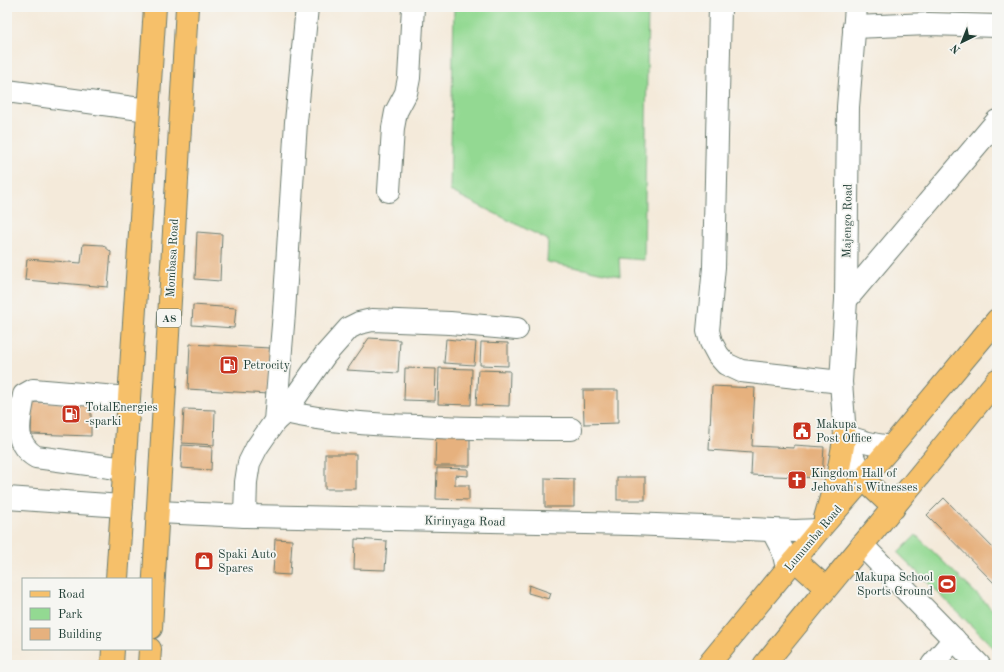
<svg xmlns="http://www.w3.org/2000/svg" width="1004" height="672" viewBox="0 0 1004 672" font-family="'Old Standard TT',serif">
<style>
.green{fill:#93d992;stroke:#598b63}
.building{fill:#e6b17e}
.lines{fill:none;stroke-linecap:round;stroke-linejoin:round}
.minor-casing{stroke:#6a7a6e;stroke-width:24}
.major-casing{stroke:#6a7a6e;stroke-width:24}
.highway-casing{stroke:#6a7a6e;stroke-width:24}
.minor{stroke:#fff;stroke-width:22}
.major{stroke:#f6c06b;stroke-width:22}
.highway{stroke:#f6c06b;stroke-width:22}
.labels{text-anchor:middle;stroke-width:3.5;stroke-linejoin:round;paint-order:stroke}
.shield{fill:#f6f6f2;stroke:#60746d;stroke-width:1}
.shield-label{font-size:11px;font-weight:bold;fill:#1f3d34}
.street-label{font-size:12px;fill:#1f3d34;stroke:#f6f6f2}
.poi-label{font-size:12px;fill:#1f3d34;stroke:#f6f6f2;text-anchor:start}
</style>
<rect width="100%" height="100%" fill="#f6f6f2"/>
<filter id="ink" filterUnits="userSpaceOnUse"><feTurbulence type="fractalNoise" baseFrequency=".025" numOctaves="2"/><feDisplacementMap in="SourceGraphic" scale="8" xChannelSelector="R" yChannelSelector="G"/><feConvolveMatrix kernelMatrix="1 2 1 2 8 2 1 2 1" color-interpolation-filters="sRGB"/></filter>
<filter id="wash" filterUnits="userSpaceOnUse"><feTurbulence type="fractalNoise" baseFrequency=".012" numOctaves="4" result="noise"/><feDisplacementMap in="SourceGraphic" scale="16" xChannelSelector="R" yChannelSelector="G"/><feGaussianBlur stdDeviation="0.9" result="paint"/><feColorMatrix in="noise" values="0 0 0 0 0 0 0 0 0 0 0 0 0 0 0 0 0 1.4 0 .05"/><feComposite in="paint" operator="in"/></filter>
<g filter="url(#wash)">
<rect width="100%" height="100%" fill="#f4eada"/>
<g class="green">
<polygon points="454,7 648,7 644,260 619,258 620,276 547,262 548,240 450,191"/>
<polygon points="916,535 997,614 997,651 898,553"/>
</g>
<g id="blocks">
<g class="building">
<polygon points="197,232 222,234 220,281 195,279"/>
<polygon points="83,244 103,245 111,252 108,287 25,280 27,259 81,263"/>
<polygon points="193,305 236,308 234,328 192,325"/>
<polygon points="369,338 400,340 398,373 347,370"/>
<polygon points="446,339 476,342 474,365 444,363"/>
<polygon points="481,342 508,343 508,366 480,365"/>
<polygon points="190,344 270,348 268,394 188,389"/>
<polygon points="405,368 436,369 435,401 404,400"/>
<polygon points="439,368 472,369 471,405 438,404"/>
<polygon points="478,370 510,371 509,406 476,405"/>
<polygon points="712,386 755,388 752,446 794,448 794,445 824,447 822,478 751,475 752,453 709,450"/>
<polygon points="583,390 618,390 618,423 584,424"/>
<polygon points="32,402 91,403 91,436 31,434"/>
<polygon points="184,409 215,410 214,445 182,443"/>
<polygon points="436,431 470,431 470,466 435,466"/>
<polygon points="182,445 212,447 211,470 181,468"/>
<rect x="325" y="454" width="31" height="35"/>
<polygon points="437,468 468,469 468,476 455,475 455,485 469,485 469,500 436,499"/>
<rect x="617" y="477" width="28" height="23"/>
<polygon points="545,478 574,479 574,507 545,507"/>
<polygon points="944,498 997,552 997,586 927,515"/>
<polygon points="275,539 292,540 290,575 273,574"/>
<polygon points="355,539 387,541 385,570 354,569"/>
<polygon points="529,585 551,593 549,599 528,593"/>
<polygon points="17,662 46,664 46,665 17,665"/>
</g>
</g>
</g>
<g filter="url(#ink)">
<use href="#blocks" fill-opacity="0" stroke="#6a7a6e" stroke-width="1"/>
<g class="lines">
<g class="minor-casing">
<g id="minor">
<polyline points="720,7 714,267 708,331 711,342 718,355 726,364 741,371 841,382"/>
<polyline points="856,7 848,107 846,300 841,382 845,435 857,467 863,479"/>
<polyline points="854,27 929,24 997,26"/>
<polyline points="7,91 148,110"/>
<polyline points="389,191 393,128 396,112 406,93 409,78 413,7"/>
<polyline points="846,300 997,121"/>
<path d="M285,412c45,10 87,13 133,14 51,3 102,3 153,3"/>
<polyline points="275,421 285,412 325,355 349,328 359,323 372,320 450,323 517,329"/>
<path d="M845,435c15,7 30,10 46,12"/>
<path d="M125,469l-89,-12c-25,-15 -16,-37 -12,-62l9,-5 96,8"/>
<polyline points="7,498 122,506"/>
<polyline points="158,512 245,516 632,524 795,531 819,530"/>
<polyline points="245,516 246,482 249,463 257,447 275,421 284,313 296,122 307,7"/>
<polyline points="772,530 783,551 787,568"/>
<polyline points="862,545 979,665"/>
<polyline points="932,665 954,639"/>
</g>
</g>
<g class="major-casing">
<g id="major">
<polyline points="863,479 894,508"/>
<polyline points="825,518 838,473 845,435"/>
<polyline points="795,560 826,588"/>
<polyline points="708,665 819,530 891,447 997,320"/>
<path d="M764,665c77,-95 156,-189 233,-285"/>
</g>
</g>
<g class="highway-casing">
<g id="highway">
<polyline points="117,579 155,7"/>
<polyline points="151,628 187,7"/>
<polyline points="112,665 113,649"/>
<polyline points="149,665 150,649"/>
</g>
</g>
<use href="#minor" class="minor"/>
<use href="#major" class="major"/>
<use href="#highway" class="highway"/>
</g>
</g>
<defs>
<g id="fuel-square" transform="scale(1)"><rect x="-9" y="-9" width="18" height="18" rx="4" fill="#c8321e" stroke="#f6f6f2"/><path d="M-5.5-6h7V0h2V4h1.3V-2.5L3-4.5l.8-.8L6-3V5H2.5V1h-1V6h-7ZM-4.2-4.7v3.2H.2V-4.7Z" fill="#fff"/></g>
<g id="civic-square" transform="scale(1)"><rect x="-9" y="-9" width="18" height="18" rx="4" fill="#c8321e" stroke="#f6f6f2"/><path d="M-.6-6.5H3V-4.5H.6V-3L4-1V1h2V6H-6V1h2V-1L-.6-3ZM-1.2 2.5V6h2.4V2.5Z" fill="#fff"/></g>
<g id="church-square" transform="scale(1)"><rect x="-9" y="-9" width="18" height="18" rx="4" fill="#c8321e" stroke="#f6f6f2"/><path d="M-1.2-6h2.4v3.5h3.3v2.4h-3.3V6h-2.4V-.1h-3.3v-2.4h3.3Z" fill="#fff"/></g>
<g id="shop-square" transform="scale(1)"><rect x="-9" y="-9" width="18" height="18" rx="4" fill="#c8321e" stroke="#f6f6f2"/><path d="M-5-2.5h2.3a2.7 3.5 0 0 1 5.4 0H5L5.5 6h-11ZM-1.5-2.5h3a1.5 2.3 0 0 0-3 0Z" fill="#fff"/></g>
<g id="stadium-square" transform="scale(1)"><rect x="-9" y="-9" width="18" height="18" rx="4" fill="#c8321e" stroke="#f6f6f2"/><path d="M0-5a6.5 5 0 1 0 0 10a6.5 5 0 1 0 0-10ZM-3.5-1.8h7v3.6h-7Z" fill="#fff"/></g>
</defs>
<g fill-rule="evenodd">
<use href="#fuel-square" x="229" y="365"/>
<use href="#fuel-square" x="71" y="414"/>
<use href="#civic-square" x="802" y="431"/>
<use href="#church-square" x="797" y="480"/>
<use href="#shop-square" x="204" y="561"/>
<use href="#stadium-square" x="947" y="584"/>
</g>
<g class="labels">
<rect class="shield" x="157" y="309" width="24" height="18" rx="3"/>
<g class="shield-label">
<text x="169" y="322">A8</text>
</g>
<g class="street-label">
<text transform="translate(847 221) rotate(-89)" y="4">Majengo Road</text>
<text transform="translate(172 258) rotate(-87)" y="4">Mombasa Road</text>
<text transform="translate(465 521) rotate(1)" y="4">Kirinyaga Road</text>
<text transform="translate(813 538) rotate(-50)" y="4">Lumumba Road</text>
</g>
<g class="poi-label">
<text x="243" y="369">Petrocity</text>
<text x="85" y="411">TotalEnergies<tspan x="85" dy="14">-sparki</tspan></text>
<text x="816" y="428">Makupa<tspan x="816" dy="14">Post Office</tspan></text>
<text x="811" y="477">Kingdom Hall of<tspan x="811" dy="14">Jehovah's Witnesses</tspan></text>
<text x="218" y="558">Spaki Auto<tspan x="218" dy="14">Spares</tspan></text>
<text x="933" y="581" text-anchor="end">Makupa School<tspan x="933" dy="14">Sports Ground</tspan></text>
</g>
</g>
<rect width="1004" height="672" fill="none" stroke="#f6f6f2" stroke-width="24"/>
<rect x="22" y="578" width="130" height="72" fill="#f6f6f2" stroke="#a0aca6"/>
<rect x="30" y="591" width="20" height="6" fill="#f6c06b" stroke="#a0aca6"/>
<text x="58" y="598" font-size="12" fill="#1f3d34">Road</text>
<rect x="30" y="608" width="20" height="12" fill="#93d992" stroke="#a0aca6"/>
<text x="58" y="618" font-size="12" fill="#1f3d34">Park</text>
<rect x="30" y="628" width="20" height="12" fill="#e6b17e" stroke="#a0aca6"/>
<text x="58" y="638" font-size="12" fill="#1f3d34">Building</text>
<g transform="translate(962 42) rotate(223)" stroke="#f6f6f2" stroke-width="3" paint-order="stroke">
<path d="M0-3L7 15L0 10L-7 15Z" fill="#1f3d34"/>
<text y="-6" font-size="11" font-weight="bold" text-anchor="middle" fill="#1f3d34">N</text>
</g>
</svg>
